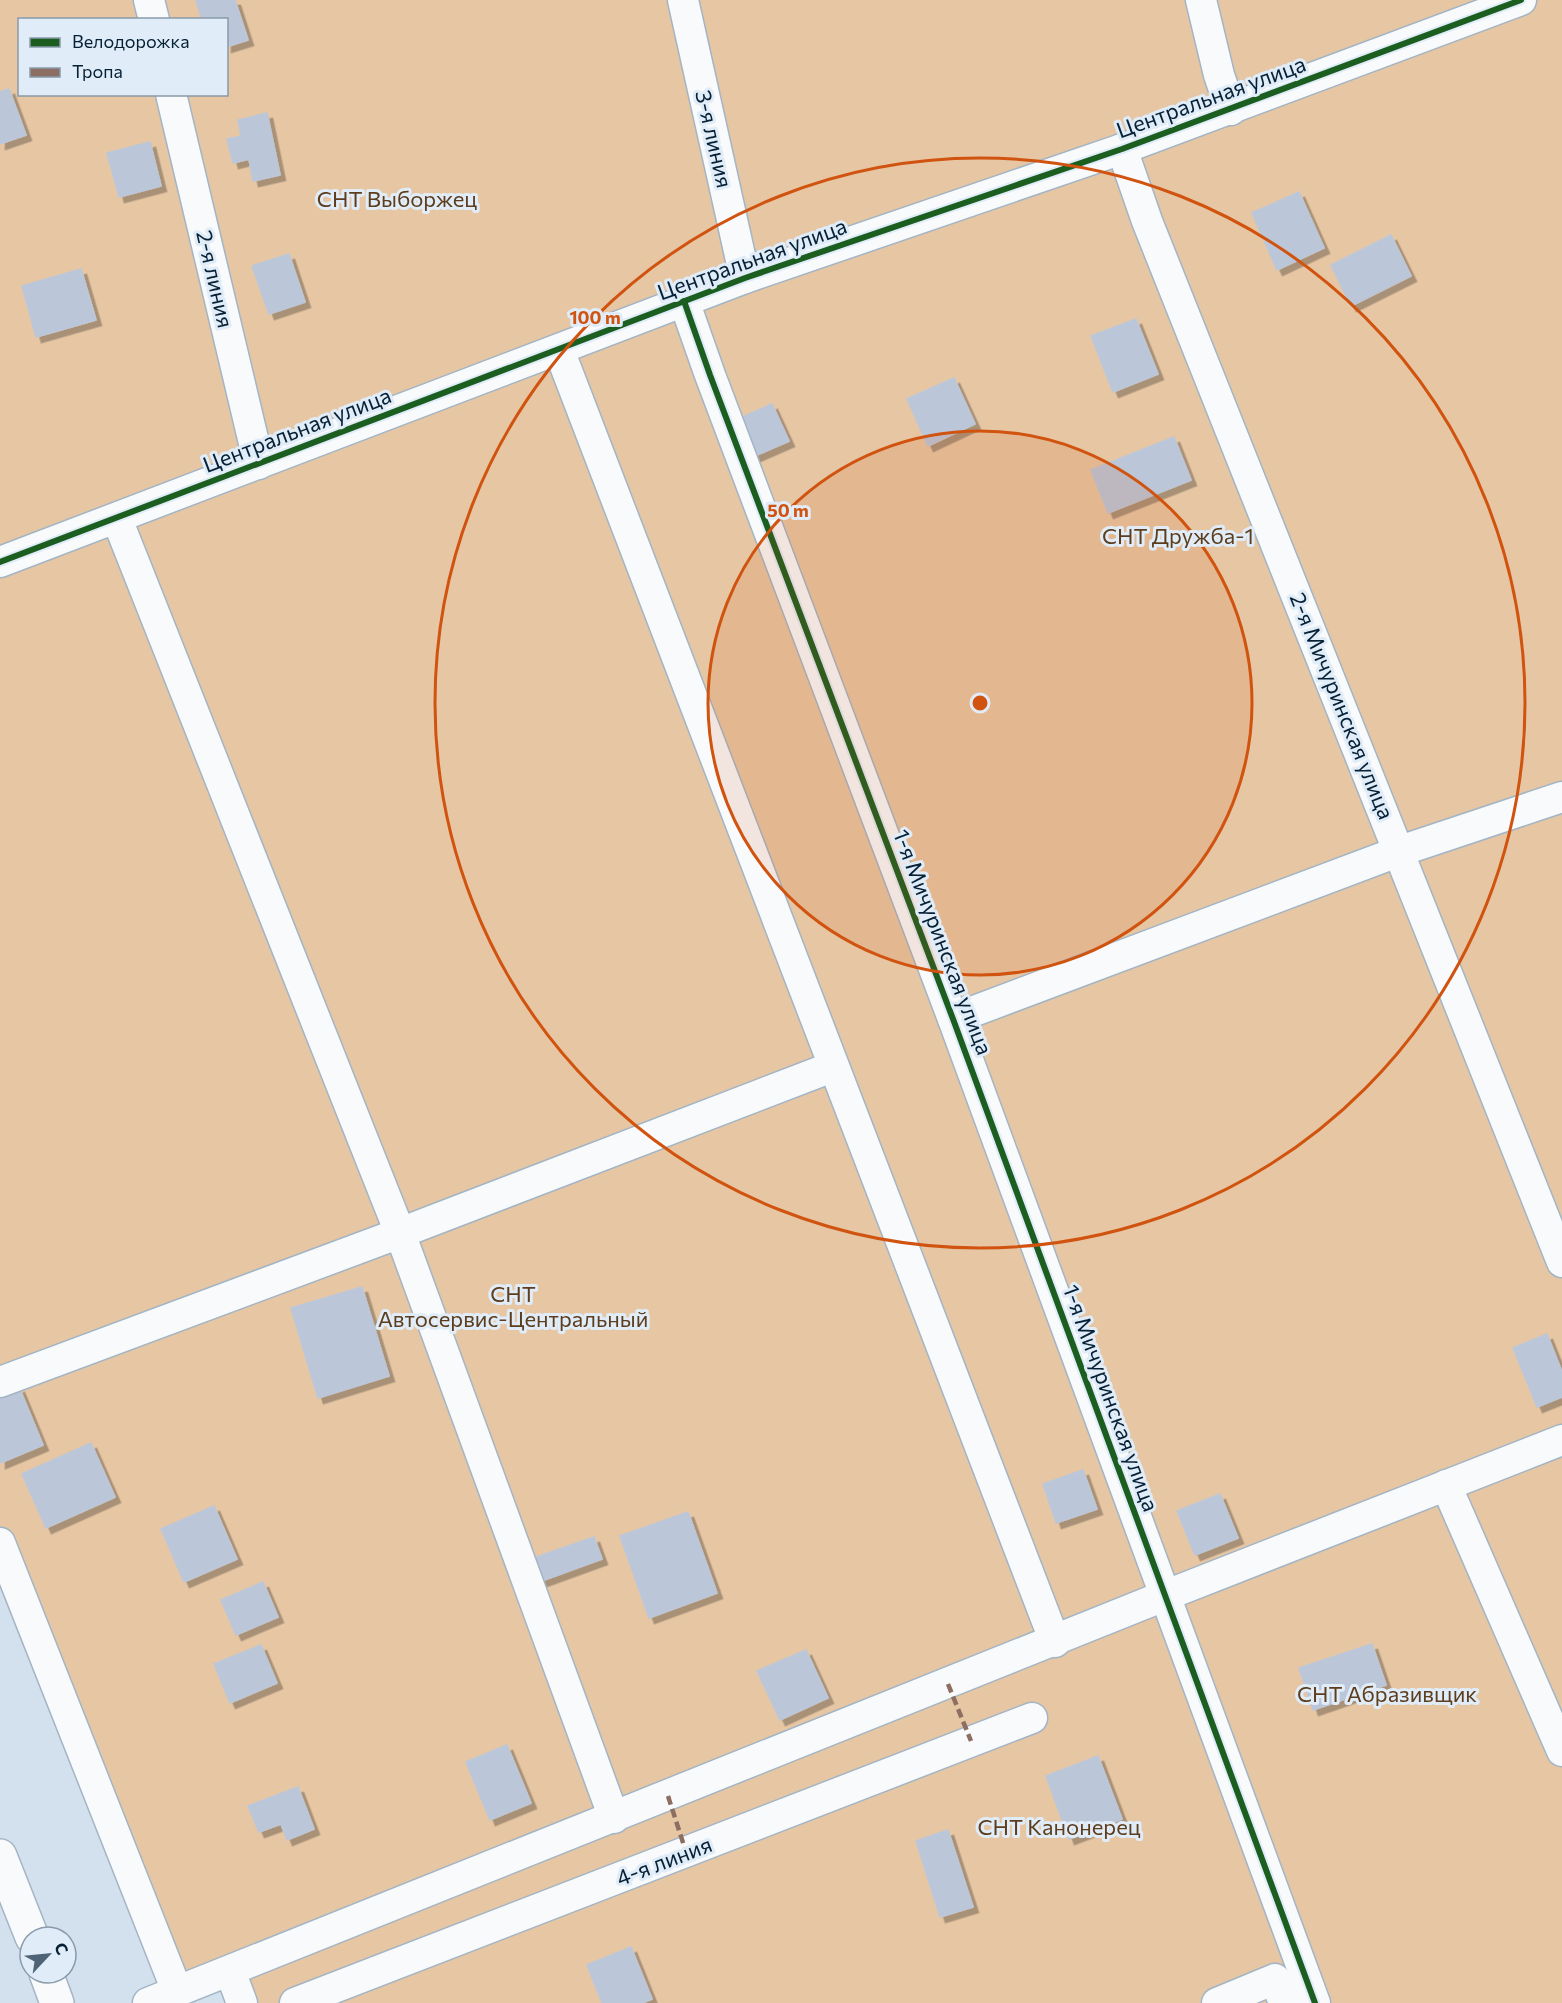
<svg xmlns="http://www.w3.org/2000/svg" width="1562" height="2003" viewBox="0 0 1562 2003" font-family="Commissioner,sans-serif">
<style>
.green{fill:#e6c6a3;fill-rule:evenodd}
.building{fill:#bbc7d8;stroke:#bbc7da;stroke-width:1.5;filter:url(#shadow)}
.lines{fill:none;stroke-linecap:round;stroke-linejoin:round}
.street-casing{stroke:#a3b5c5;stroke-width:33}
.primary-casing{stroke:#a3b5c5;stroke-width:36}
.street{stroke:#f8fafc;stroke-width:30}
.primary{stroke:#f8fafc;stroke-width:33}
.quiet{stroke:#8d6e63;stroke-width:4.5;stroke-dasharray:9 4.5;stroke-linecap:butt}
.cycleway-casing{stroke:#e0ecf8;stroke-width:10}
.cycleway{stroke:#1b5e20;stroke-width:6}
.ring{fill:none;stroke:#d15310;stroke-width:3}
.labels{text-anchor:middle;stroke-width:6;stroke-linejoin:round;paint-order:stroke}
.street-label{font-size:22px;fill:#062035;stroke:#e0ecf8}
.park-label{font-size:22px;fill:#5d3d1b;stroke:#e0ecf8}
.centre{fill:#d15310;stroke:#e0ecf8;stroke-width:3}
.ring-label{font-size:18px;text-anchor:middle;font-weight:bold;fill:#d15310;stroke:#e0ecf8;stroke-width:6;stroke-linejoin:round;paint-order:stroke}
</style>
<defs>
<filter id="shadow"><feDropShadow dx="5.5" dy="5.5" stdDeviation="0" flood-color="#0004"/></filter>
</defs>
<rect width="100%" height="100%" fill="#d3e0ed"/>
<path class="green" d="M0,0h1562v2003h-1320l-6,-33 -52,18 -184,-448zM20,20h206v74h-206z"/>
<g class="building">
<polygon points="196,0 235,0 248,40 226,47 226,20 202,20"/>
<polygon points="9,89 26,135 0,144 0,92"/>
<polygon points="267,113 280,175 253,181 249,159 233,163 227,139 241,136 238,120"/>
<polygon points="150,142 161,186 119,197 107,153"/>
<polygon points="1299,192 1324,248 1277,270 1252,213"/>
<polygon points="1391,235 1411,276 1351,306 1331,265"/>
<polygon points="289,254 305,302 269,314 252,266"/>
<polygon points="81,269 96,320 36,337 22,286"/>
<polygon points="1136,319 1158,374 1113,392 1091,336"/>
<polygon points="954,378 975,424 928,446 907,399"/>
<polygon points="772,404 789,441 755,456 738,419"/>
<polygon points="1174,437 1191,480 1108,513 1091,470"/>
<polygon points="362,1287 389,1376 318,1398 291,1308"/>
<polygon points="1547,1334 1562,1372 1562,1397 1537,1407 1513,1348"/>
<polygon points="19,1387 43,1445 0,1463 0,1396"/>
<polygon points="91,1443 115,1497 46,1528 22,1474"/>
<polygon points="1083,1470 1097,1509 1056,1523 1043,1484"/>
<polygon points="1220,1494 1238,1538 1195,1555 1177,1511"/>
<polygon points="214,1506 237,1559 184,1582 161,1529"/>
<polygon points="688,1512 717,1593 649,1618 620,1536"/>
<polygon points="594,1537 602,1559 536,1583 528,1560"/>
<polygon points="263,1582 278,1617 236,1635 221,1600"/>
<polygon points="1372,1644 1386,1685 1313,1710 1299,1668"/>
<polygon points="261,1645 277,1683 230,1703 214,1664"/>
<polygon points="806,1650 828,1698 780,1720 757,1671"/>
<polygon points="507,1745 531,1803 490,1820 466,1762"/>
<polygon points="1098,1756 1122,1819 1069,1839 1046,1776"/>
<polygon points="298,1787 314,1829 287,1840 281,1824 259,1832 248,1806"/>
<polygon points="948,1830 973,1907 940,1917 916,1841"/>
<polygon points="631,1947 652,1999 642,2003 602,2003 587,1965"/>
</g>
<g class="lines">
<g class="street-casing">
<g id="street">
<polyline points="149,0 154,20"/>
<polyline points="683,0 745,278"/>
<polyline points="1201,0 1219,75 1231,110"/>
<polyline points="171,94 259,464"/>
<polyline points="1122,149 1147,221 1562,1262"/>
<polyline points="684,301 710,375 953,1019 1315,2003"/>
<polyline points="559,350 1055,1642"/>
<polyline points="117,519 400,1233 614,1818"/>
<polyline points="0,562 745,278 1122,149 1521,0"/>
<polyline points="953,1019 1400,851 1562,797"/>
<polyline points="0,1382 400,1233 832,1067"/>
<polyline points="1446,1485 1562,1751"/>
<polyline points="0,1543 177,1991"/>
<polyline points="230,1971 242,2003"/>
<polyline points="148,2003 1164,1596 1562,1440"/>
<polyline points="295,2003 1032,1718"/>
<polyline points="1217,2003 1275,1979 1284,2003"/>
</g>
</g>
<g class="primary-casing">
<g id="primary">
<polyline points="0,1856 32,1937"/>
<polyline points="46,1973 57,2003"/>
</g>
</g>
<use href="#street" class="street"/>
<use href="#primary" class="primary"/>
<g class="quiet">
<polyline points="948,1684 971,1741"/>
<polyline points="668,1796 686,1852"/>
</g>
<g class="cycleway-casing">
<g id="cycleway">
<polyline points="684,301 710,375 953,1019 1315,2003"/>
<polyline points="0,562 745,278 1122,149 1521,0"/>
</g>
</g>
<use href="#cycleway" class="cycleway"/>
</g>
<circle cx="980" cy="703" r="272" fill="#d15310" fill-opacity=".12"/>
<g class="ring">
<circle cx="980" cy="703" r="272"/>
<circle cx="980" cy="703" r="545"/>
</g>
<g class="labels">
<g class="street-label">
<text transform="translate(1211 97) rotate(-20)" y="8">Центральная улица</text>
<text transform="translate(714 139) rotate(77)" y="8">3-я линия</text>
<text transform="translate(752 259) rotate(-20)" y="8">Центральная улица</text>
<text transform="translate(215 279) rotate(77)" y="8">2-я линия</text>
<text transform="translate(297 430) rotate(-21)" y="8">Центральная улица</text>
<text transform="translate(1342 706) rotate(68)" y="8">2-я Мичуринская улица</text>
<text transform="translate(943 942) rotate(69)" y="8">1-я Мичуринская улица</text>
<text transform="translate(1111 1398) rotate(70)" y="8">1-я Мичуринская улица</text>
<text transform="translate(664 1861) rotate(-21)" y="8">4-я линия</text>
</g>
<g class="park-label">
<text x="397" y="207">СНТ Выборжец</text>
<text x="1178" y="544">СНТ Дружба-1</text>
<text x="513" y="1302">СНТ<tspan x="513" dy="25">Автосервис-Центральный</tspan></text>
<text x="1387" y="1702">СНТ Абразивщик</text>
<text x="1059" y="1835">СНТ Канонерец</text>
</g>
</g>
<circle cx="980" cy="703" r="9" class="centre"/>
<g class="ring-label">
<text x="595" y="324">100 m</text>
<text x="788" y="517">50 m</text>
</g>
<rect x="18" y="18" width="210" height="78" fill="#e0ecf8" stroke="#899aaa" stroke-width="1.5"/>
<rect x="30" y="38" width="30" height="9" fill="#1b5e20" stroke="#899aaa" stroke-width="1.5"/>
<text x="72" y="48" font-size="18" fill="#062035">Велодорожка</text>
<rect x="30" y="68" width="30" height="9" fill="#8d6e63" stroke="#899aaa" stroke-width="1.5"/>
<text x="72" y="78" font-size="18" fill="#062035">Тропа</text>
<g transform="translate(48 1955) rotate(64)"><circle r="28" fill="#e0ecf8" stroke="#899aaa" stroke-width="1.5"/>
<path d="M0-4.5L10 22L0 15L-10 22Z" fill="#4e6375"/>
<text y="-9" font-size="16" font-weight="bold" text-anchor="middle" fill="#062035">С</text>
</g>
</svg>
